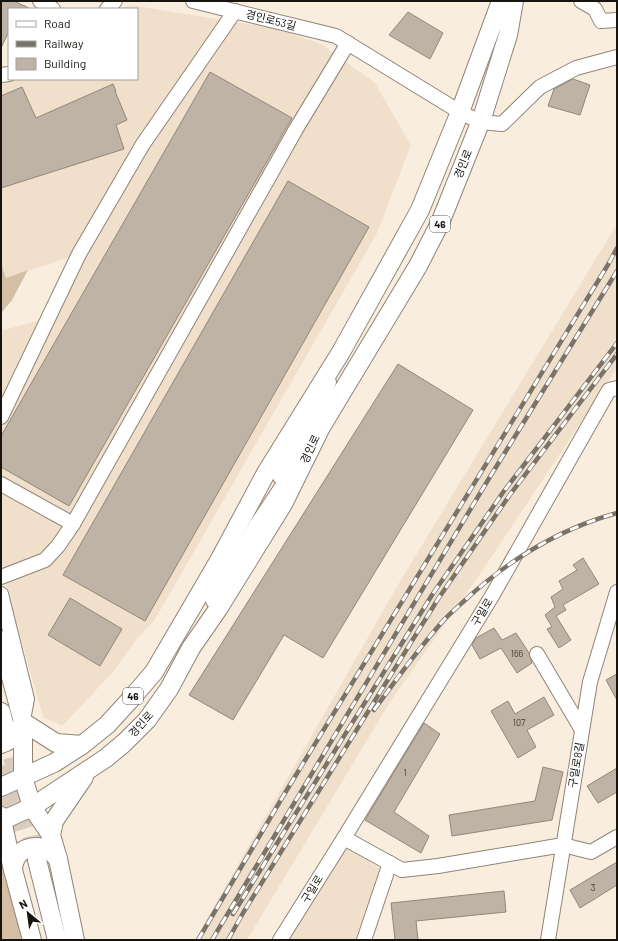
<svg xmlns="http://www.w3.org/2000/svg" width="618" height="941" viewBox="0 0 618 941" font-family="Barlow,'Noto Sans KR',sans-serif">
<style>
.built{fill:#f0dfca}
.green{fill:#d4bfa5}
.building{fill:#beb3a5;stroke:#92877a}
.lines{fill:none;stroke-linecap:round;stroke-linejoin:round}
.major-tunnel{stroke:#d7ccbf;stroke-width:18;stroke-dasharray:18 9;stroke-linecap:butt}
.minor-casing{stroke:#8f8477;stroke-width:16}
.major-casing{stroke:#8f8477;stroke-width:20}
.minor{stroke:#fff;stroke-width:14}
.major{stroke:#fff;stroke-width:18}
.rail-casing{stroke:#7a7369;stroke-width:4.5}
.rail{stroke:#fff;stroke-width:3;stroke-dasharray:9;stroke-linecap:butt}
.labels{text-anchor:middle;stroke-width:3;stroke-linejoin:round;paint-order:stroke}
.number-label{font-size:9px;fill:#413b34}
.shield{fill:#fff;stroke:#5d5a56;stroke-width:1}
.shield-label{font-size:10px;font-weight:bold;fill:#17130e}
.street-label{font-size:11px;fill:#17130e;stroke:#fff}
</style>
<rect width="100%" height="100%" fill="#f9edde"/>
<g class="built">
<polygon points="131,5 278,29 321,44 375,83 411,145 377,233 154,621 135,641 113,672 62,726 43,717 1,569 1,331 40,320 79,254 6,278 1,263 1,80 137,79 137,9 120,9"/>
<polygon points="617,224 617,368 482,571 390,702 247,940 195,940 402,578"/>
<polygon points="346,846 380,869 355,940 286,940"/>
</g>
<g class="green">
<polygon points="1,263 6,278 28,270 12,300 1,313"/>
<polygon points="1,854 25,940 1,940"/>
</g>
<g class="building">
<polygon points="1,1 14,1 31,9 9,9 9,31 1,48"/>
<polygon points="408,12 443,33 430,59 389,35"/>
<polygon points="210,72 292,118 69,506 1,467 1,436"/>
<polygon points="573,79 590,85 580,115 548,106 554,89"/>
<polygon points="113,84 116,91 115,91 127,120 116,125 124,149 1,188 1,96 22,87 36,118"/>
<polygon points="288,181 369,227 145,621 63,575"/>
<polygon points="398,364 473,410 323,658 284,635 233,720 189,695"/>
<polygon points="583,558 599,584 563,605 566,610 556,616 571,640 559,648 547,629 552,627 545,615 555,607 551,597 563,589 559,581 577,570 573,565"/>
<polygon points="70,598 122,629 100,666 48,635"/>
<polygon points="494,628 502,640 516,633 529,653 532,663 517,673 501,648 480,659 472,645 476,638"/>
<polygon points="617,674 617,700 606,680"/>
<polygon points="544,697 554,715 527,730 536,747 518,758 491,711 508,701 515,714"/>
<polygon points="424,723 440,734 394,812 429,836 421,853 365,820"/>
<polygon points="543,767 563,772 552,820 452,836 449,815 535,801"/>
<polygon points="617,768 617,792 598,803 587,786"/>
<polygon points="617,862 617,885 580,908 570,890"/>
<polygon points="504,891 506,912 416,921 418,940 395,940 391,903"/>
</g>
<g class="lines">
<g class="major-tunnel">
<polyline points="6,731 37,860"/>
<polyline points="1,766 17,831"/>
</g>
<g class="minor-casing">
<g id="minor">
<polyline points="40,1 53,9"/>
<polyline points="193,1 336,36 460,112 480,122 502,124 540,87 576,68 617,57"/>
<polyline points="581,1 595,9 601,21 617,20"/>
<polyline points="107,9 115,1"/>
<polyline points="1,75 9,74"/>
<polyline points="1,417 79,254 143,144 235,11"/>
<polyline points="280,477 316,415 329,382"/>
<polyline points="1,484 73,524"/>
<polyline points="1,577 45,560 58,546 73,524 296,129 348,43"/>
<polyline points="1,594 27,699 23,720"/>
<polyline points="213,601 257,524 293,470"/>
<polyline points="537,654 582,730"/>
<polyline points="344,838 402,870 438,866 563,845 591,852 617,837"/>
<polyline points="280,940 344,838 492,596 609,390 617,388"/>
<polyline points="364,940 390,863"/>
<polyline points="548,940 590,682 617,592"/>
</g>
</g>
<g class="major-casing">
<g id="major">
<polyline points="1,640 23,722 23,777 32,807 51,835 58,859 75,940"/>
<polyline points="1,712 6,731"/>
<polyline points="23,722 56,743 82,745"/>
<path d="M1,744c12,-4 17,-11 22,-22"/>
<polyline points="1,787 54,763 82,745 107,725 129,701 154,672 220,559 266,473 341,352 420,210 460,112 501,1"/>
<polyline points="1,816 13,870 32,940"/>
<polyline points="1,821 32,807 106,758 124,743 147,720 169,689 191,648 218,609 283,504 321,427 418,266 440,223 482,118 508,35 514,1"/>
<polyline points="51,835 54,821 84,777"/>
<polyline points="37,860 57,940"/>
<path d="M13,870c0,-3 1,-8 3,-12 6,-11 22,-14 33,-8 3,2 6,6 9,9"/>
</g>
</g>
<use href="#minor" class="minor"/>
<use href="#major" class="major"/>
<g class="rail-casing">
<g id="rail">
<path d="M374,710c22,-30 44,-61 69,-89 6,-7 14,-13 20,-19 44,-41 96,-73 154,-89"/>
<polyline points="233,914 432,595 504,491 617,343"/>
<polyline points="198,940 285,793 609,263 617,248"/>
<polyline points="212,940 488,480 617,271"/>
<polyline points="228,940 243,913 438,599 509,496 617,354"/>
</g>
</g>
<use href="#rail" class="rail"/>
</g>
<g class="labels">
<g class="number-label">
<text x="517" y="657">166</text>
<text x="519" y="726">107</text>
<text x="405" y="776">1</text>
<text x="593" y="891">3</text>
</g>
<g class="shield">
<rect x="430" y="216" width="20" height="16" rx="3"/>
<rect x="123" y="688" width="20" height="16" rx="3"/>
</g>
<g class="shield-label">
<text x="440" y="228">46</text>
<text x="133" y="700">46</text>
</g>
<g class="street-label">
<text transform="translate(271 20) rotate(14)" y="4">경인로53길</text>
<text transform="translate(463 164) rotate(-68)" y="4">경인로</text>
<text transform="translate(310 449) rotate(-64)" y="4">경인로</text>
<text transform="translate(482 612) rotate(-59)" y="4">구일로</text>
<text transform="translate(141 724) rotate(-48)" y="4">경인로</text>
<text transform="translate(576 765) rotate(-80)" y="4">구일로8길</text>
<text transform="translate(312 889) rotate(-58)" y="4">구일로</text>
</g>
</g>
<rect width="618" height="941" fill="none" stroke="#17130e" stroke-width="4"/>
<rect x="8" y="8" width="130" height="72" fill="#ffffff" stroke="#a2a19f"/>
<rect x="16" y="21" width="20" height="6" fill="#ffffff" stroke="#a2a19f"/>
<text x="44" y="28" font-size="12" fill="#17130e">Road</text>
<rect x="16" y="41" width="20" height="6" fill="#7a7369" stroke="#a2a19f"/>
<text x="44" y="48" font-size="12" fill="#17130e">Railway</text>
<rect x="16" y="58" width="20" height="12" fill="#beb3a5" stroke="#a2a19f"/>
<text x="44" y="68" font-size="12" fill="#17130e">Building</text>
<g transform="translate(28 913) rotate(331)" stroke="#ffffff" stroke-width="3" paint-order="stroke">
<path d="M0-3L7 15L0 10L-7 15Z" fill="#17130e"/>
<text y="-6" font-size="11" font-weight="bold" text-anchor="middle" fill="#17130e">N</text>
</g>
</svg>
